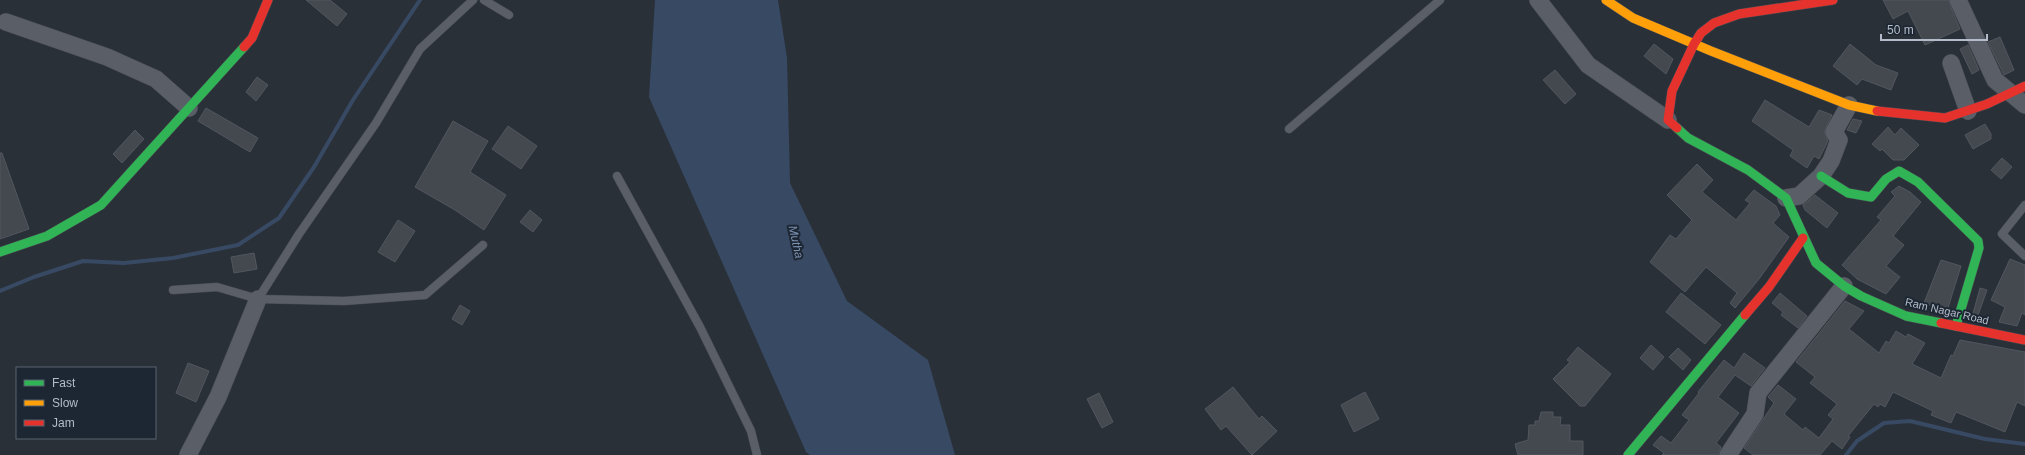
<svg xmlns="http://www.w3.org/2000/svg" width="2025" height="455" viewBox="0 0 2025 455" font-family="Helvetica,sans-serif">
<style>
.water{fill:#384963}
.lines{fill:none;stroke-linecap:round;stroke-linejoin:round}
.stream{stroke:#384963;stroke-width:4}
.building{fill:#444950;stroke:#52575f}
.lane-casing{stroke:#484c53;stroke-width:9}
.street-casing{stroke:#484c53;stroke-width:18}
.fast-casing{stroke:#484c53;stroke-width:10}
.slow-casing{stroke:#484c53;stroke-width:10}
.jam-casing{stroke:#484c53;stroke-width:10}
.lane{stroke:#5a5e66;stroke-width:8}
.street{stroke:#5a5e66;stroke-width:17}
.fast{stroke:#30b455;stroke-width:9}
.slow{stroke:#ff9f0a;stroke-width:9}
.jam{stroke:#e5322d;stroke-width:9}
.labels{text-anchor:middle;stroke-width:4;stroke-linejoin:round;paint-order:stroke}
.street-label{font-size:11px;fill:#b4bcc9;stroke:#1d2633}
.water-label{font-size:12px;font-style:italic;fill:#7c92b1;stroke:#1d2633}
</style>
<rect width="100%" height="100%" fill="#2a3038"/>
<polygon class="water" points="655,0 778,0 787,58 790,183 847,301 928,360 955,455 810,455 806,452 649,97"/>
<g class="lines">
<g class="stream">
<polyline points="0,291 34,277 83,261 124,263 173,258 238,245 279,218 314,167 353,100 420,0"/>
<polyline points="1846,455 1857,441 1884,423 1910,421 1985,439 2025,444"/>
</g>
</g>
<g class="building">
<polygon points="306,0 330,0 347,14 337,26"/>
<polygon points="1883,0 1948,0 1960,29 1925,45 1908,11 1893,19"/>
<polygon points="2000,37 2014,70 2004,75 1988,42"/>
<polygon points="1654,44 1673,59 1666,74 1644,56"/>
<polygon points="1850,44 1876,65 1898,73 1891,90 1862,79 1857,85 1833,66"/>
<polygon points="1968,45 1979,70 1972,74 1960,49"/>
<polygon points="1555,70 1576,94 1565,104 1543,80"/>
<polygon points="257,77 268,85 256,101 246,92"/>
<polygon points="1765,100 1809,127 1819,110 1832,115 1824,132 1828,141 1819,159 1814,156 1807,168 1790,156 1793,150 1752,121"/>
<polygon points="206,108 258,138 250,152 198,121"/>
<polygon points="1853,119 1862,121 1856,133 1847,130"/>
<polygon points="453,121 488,141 470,172 506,195 484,230 455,210 415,187"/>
<polygon points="1985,124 1991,134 1991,139 1973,149 1965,135"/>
<polygon points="508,126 537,146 521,169 492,149"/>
<polygon points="1888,127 1895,135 1901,128 1919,145 1904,160 1893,160 1882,149 1880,151 1872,144"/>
<polygon points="135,130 144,139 122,163 113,154"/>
<polygon points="0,153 2,153 29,229 0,239"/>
<polygon points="2002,158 2012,167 2001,179 1991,170"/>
<polygon points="1697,164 1713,180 1702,192 1736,220 1750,203 1745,200 1754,190 1776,206 1780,215 1773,223 1789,237 1759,279 1735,308 1730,303 1737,293 1706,267 1685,292 1650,262 1670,235 1676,239 1692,220 1667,195"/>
<polygon points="1899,186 1910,192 1921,202 1893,236 1904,245 1886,266 1900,277 1886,294 1857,279 1842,265 1881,220 1877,217 1895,196 1891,192"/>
<polygon points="1815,195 1838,213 1827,228 1805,210 1803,205"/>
<polygon points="530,210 542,220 533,232 520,222"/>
<polygon points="398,220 415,231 395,262 378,252"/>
<polygon points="254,253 257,269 234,273 231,257"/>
<polygon points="2010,259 2025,265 2025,315 2022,313 2017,326 1999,322 2005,307 1991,300"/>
<polygon points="1941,260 1961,266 1947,311 1924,303"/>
<polygon points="1980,288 1987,290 1977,318 1972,317"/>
<polygon points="1681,293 1721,325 1705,344 1666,312"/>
<polygon points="1780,293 1807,316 1798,328 1781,315 1783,312 1772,303"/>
<polygon points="1845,301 1864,311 1849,329 1879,353 1886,341 1889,343 1896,331 1906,337 1908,334 1925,343 1912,364 1941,378 1951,355 1953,356 1960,340 2025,352 2025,406 2017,402 2005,432 1956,412 1951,423 1931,415 1933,411 1893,392 1885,407 1880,404 1878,407 1874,404 1848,436 1850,437 1842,449 1832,441 1820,455 1753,455 1744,448 1774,403 1768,397 1778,385 1796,399 1784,414 1803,430 1805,427 1819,438 1833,419 1828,415 1837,404 1810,383 1815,377 1796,362"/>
<polygon points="460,305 470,311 462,325 452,319"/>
<polygon points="1651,345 1664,357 1653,370 1640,358"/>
<polygon points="1578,347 1611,374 1585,406 1580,406 1553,379 1570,362 1567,360"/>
<polygon points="1678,348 1691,360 1683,370 1669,357"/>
<polygon points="1744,353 1765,368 1751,386 1735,375 1718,397 1739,413 1716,443 1721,447 1718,455 1662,455 1664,453 1653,445 1661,436 1671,443 1689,420 1682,415 1699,393 1698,392 1724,360 1734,368"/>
<polygon points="188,363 209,371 196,402 176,393"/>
<polygon points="1233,387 1259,419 1262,416 1277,431 1252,455 1226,426 1221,430 1205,409"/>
<polygon points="1365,392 1379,419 1354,432 1341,405"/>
<polygon points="1099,393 1113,422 1102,428 1087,399"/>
<polygon points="1541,412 1553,412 1553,417 1561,417 1560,425 1570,425 1570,441 1583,441 1583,455 1518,455 1515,444 1528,440 1529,425 1535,425 1535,421 1539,421"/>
</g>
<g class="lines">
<g class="lane-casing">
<g id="lane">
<polyline points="484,0 509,15"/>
<polyline points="1289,129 1440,0"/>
<polyline points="617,176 700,327 751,431 757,455"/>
<polyline points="2025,205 2002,234 2025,256"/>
<polyline points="173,290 217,287 258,299 344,301 425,295 483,245"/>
<polyline points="258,299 299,234 376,123 420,49 473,0"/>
</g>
</g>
<g class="street-casing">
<g id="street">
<polyline points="1538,0 1588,65 1668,120"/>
<polyline points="1958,0 1995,80 2025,105"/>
<polyline points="6,22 107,57 156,79 189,108"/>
<polyline points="1951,63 1968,111"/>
<polyline points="1786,198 1799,196 1821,176 1831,161 1839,140 1834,132 1849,105"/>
<polyline points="188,455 218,397 258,299"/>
<polyline points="1728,455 1755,414 1758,393 1844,286"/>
</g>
</g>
<g class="fast-casing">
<g id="fast">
<polyline points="1677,128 1688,138 1748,170 1786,198 1816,263 1844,286 1861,296 1906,316 1941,323"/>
<polyline points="1821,176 1848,193 1871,197 1886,179 1899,171 1918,182 1978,241 1979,248 1956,326"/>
<polyline points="0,252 47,236 101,205 244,47"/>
<polyline points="1628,455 1745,315"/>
</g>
</g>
<g class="slow-casing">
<polyline id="slow" points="1606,0 1633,18 1711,51 1849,105 1877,111"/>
</g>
<g class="jam-casing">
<g id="jam">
<polyline points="244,47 252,38 268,0"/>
<polyline points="1877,111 1945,118 1987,104 2025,86"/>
<polyline points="1677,128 1668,120 1672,91 1694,44 1701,33 1714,23 1739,14 1833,0"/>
<polyline points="1745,315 1769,287 1803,238"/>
<polyline points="1941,323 2025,340"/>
</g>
</g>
<use href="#lane" class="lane"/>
<use href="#street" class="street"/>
<use href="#fast" class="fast"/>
<use href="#slow" class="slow"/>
<use href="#jam" class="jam"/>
</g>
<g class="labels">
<g class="street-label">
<text transform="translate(1947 311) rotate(13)" y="4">Ram Nagar Road</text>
</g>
<g class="water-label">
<text transform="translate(796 242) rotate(78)" y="4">Mutha</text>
</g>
</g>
<rect x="16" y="367" width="140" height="72" fill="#1d2633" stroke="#59626f"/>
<rect x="24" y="380" width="20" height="6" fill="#30b455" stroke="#59626f"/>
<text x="52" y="387" font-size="12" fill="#b4bcc9">Fast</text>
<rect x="24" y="400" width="20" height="6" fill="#ff9f0a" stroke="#59626f"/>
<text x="52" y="407" font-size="12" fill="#b4bcc9">Slow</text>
<rect x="24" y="420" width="20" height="6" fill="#e5322d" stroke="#59626f"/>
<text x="52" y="427" font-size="12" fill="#b4bcc9">Jam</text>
<path d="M1881 34v6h106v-6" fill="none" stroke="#b4bcc9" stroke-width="2"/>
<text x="1887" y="34" font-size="12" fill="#b4bcc9" stroke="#1d2633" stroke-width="3" paint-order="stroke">50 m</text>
</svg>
